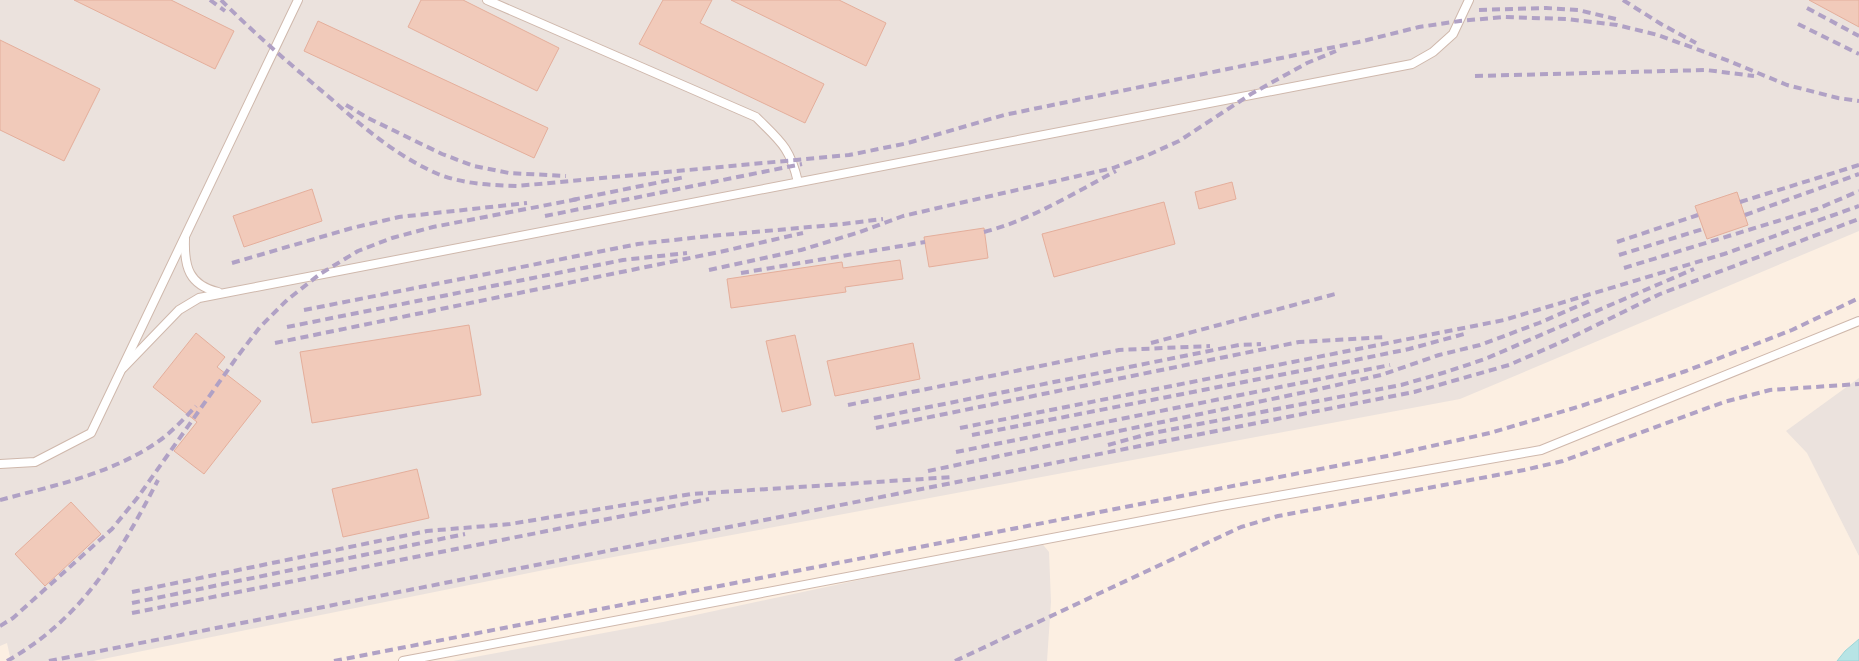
<svg xmlns="http://www.w3.org/2000/svg" width="1859" height="661" viewBox="0 0 1859 661" font-family="Karla,sans-serif">
<style>
.industrial{fill:#ebe2dd}
.water{fill:#b7e4e5;stroke:#9dd5d7}
.building{fill:#f1caba;stroke:#e4ae9b}
.lines{fill:none;stroke-linecap:round;stroke-linejoin:round}
.lane-casing{stroke:#cfb8ac;stroke-width:10}
.lane{stroke:#fff;stroke-width:8}
.rail{stroke:#b0a1c5;stroke-width:4;stroke-dasharray:8 5;stroke-linecap:butt}
</style>
<rect width="100%" height="100%" fill="#fcefe2"/>
<g class="industrial">
<polygon points="0,0 1859,0 1859,231 1460,399 549,569 93,661 11,661 7,643 0,646"/>
<polygon points="1859,378 1859,556 1807,453 1786,431"/>
<polygon points="1040,541 1049,552 1051,602 1047,661 453,661 663,622"/>
</g>
<polygon class="water" points="1859,639 1859,661 1837,661 1845,651"/>
<g class="building">
<polygon points="74,0 171,0 234,31 215,69"/>
<polygon points="421,0 463,0 559,48 537,91 408,27"/>
<polygon points="663,0 712,0 700,23 824,84 805,123 639,44"/>
<polygon points="731,0 839,0 886,23 866,66"/>
<polygon points="1809,0 1859,0 1859,27"/>
<polygon points="318,21 548,128 534,158 304,51"/>
<polygon points="0,40 100,89 64,161 0,130"/>
<polygon points="1232,182 1236,199 1199,209 1195,192"/>
<polygon points="312,189 322,221 244,247 233,216"/>
<polygon points="1737,192 1748,225 1707,239 1695,206"/>
<polygon points="1164,202 1175,244 1054,277 1042,234"/>
<polygon points="984,228 988,258 929,267 924,237"/>
<polygon points="900,260 903,279 845,287 846,292 731,308 727,279 842,262 843,268"/>
<polygon points="469,325 481,395 312,423 300,352"/>
<polygon points="196,333 225,357 217,367 261,401 204,474 174,451 197,422 153,387"/>
<polygon points="795,335 811,405 782,412 766,341"/>
<polygon points="913,343 920,379 835,396 827,361"/>
<polygon points="417,469 429,518 343,537 332,489"/>
<polygon points="71,502 101,534 45,586 15,554"/>
</g>
<g class="lines">
<g class="lane-casing">
<g id="lane">
<path d="M487,0l269,117c24,24 34,30 42,65"/>
<path d="M185,239c-1,28 4,46 33,53"/>
<polyline points="123,368 179,310 199,298 1412,64 1433,52 1453,34 1469,0"/>
<polyline points="0,464 35,462 91,433 298,0"/>
<polyline points="403,661 1221,506 1541,450 1859,321"/>
</g>
</g>
<use href="#lane" class="lane"/>
<g class="rail">
<polyline points="210,0 225,11"/>
<path d="M221,0c34,34 71,66 108,97 34,30 67,59 109,77 25,10 52,11 79,12l332,-31 59,-12 96,-28 355,-73 60,-15 41,-6 43,-4 63,2 51,6 41,10 71,26 58,24 51,13 21,3"/>
<polyline points="1623,0 1661,24 1696,43"/>
<polyline points="1807,8 1859,36"/>
<polyline points="1479,10 1546,8 1578,10 1616,19"/>
<polyline points="1798,24 1859,54"/>
<polyline points="1475,76 1706,70 1754,76"/>
<polyline points="346,105 368,118 442,154 474,166 509,173 566,176"/>
<polyline points="572,200 685,177"/>
<polyline points="1740,202 1859,165"/>
<polyline points="1745,215 1859,174"/>
<polyline points="545,216 802,164"/>
<path d="M984,232c47,-12 90,-39 132,-61"/>
<polyline points="1617,242 1698,215"/>
<polyline points="1619,255 1703,229"/>
<polyline points="232,263 352,228 399,217 527,203"/>
<polyline points="1624,268 1817,209 1859,191"/>
<polyline points="709,270 801,250 860,232 903,216 1113,168 1148,155 1179,141 1251,94 1307,63 1336,51"/>
<polyline points="741,273 925,242"/>
<polyline points="304,310 638,244 700,237 843,224 883,219"/>
<polyline points="287,327 623,260 687,253"/>
<polyline points="275,343 724,251 803,233"/>
<polyline points="1151,343 1339,293"/>
<polyline points="848,405 1119,350 1210,346"/>
<polyline points="874,418 1239,345 1261,344"/>
<polyline points="876,428 1299,342 1385,337"/>
<polyline points="960,428 1504,320 1724,254 1859,206"/>
<polyline points="972,435 1326,366 1409,349 1464,334"/>
<polyline points="1108,445 1148,434 1401,385 1446,372 1485,359 1694,269"/>
<polyline points="956,452 1390,365"/>
<polyline points="928,471 1315,390 1381,375 1439,355 1480,345 1539,323 1592,300"/>
<path d="M0,500c52,-14 107,-25 153,-55 16,-10 30,-25 43,-39"/>
<polyline points="132,592 427,531 510,524 691,494 953,477"/>
<polyline points="132,603 465,534"/>
<polyline points="132,613 709,499"/>
<polyline points="0,626 13,618 112,529 138,497 237,357 260,327 287,300 320,274 358,251 392,238 433,227 578,199"/>
<path d="M7,661c76,-43 112,-106 151,-181"/>
<polyline points="49,661 1414,392 1509,365 1566,340 1660,294 1859,219"/>
<polyline points="334,661 1387,456 1490,433 1581,406 1686,371 1792,330 1859,298"/>
<polyline points="955,661 1241,527 1278,516 1524,470 1563,461 1724,402 1770,390 1859,384"/>
</g>
</g>
</svg>
